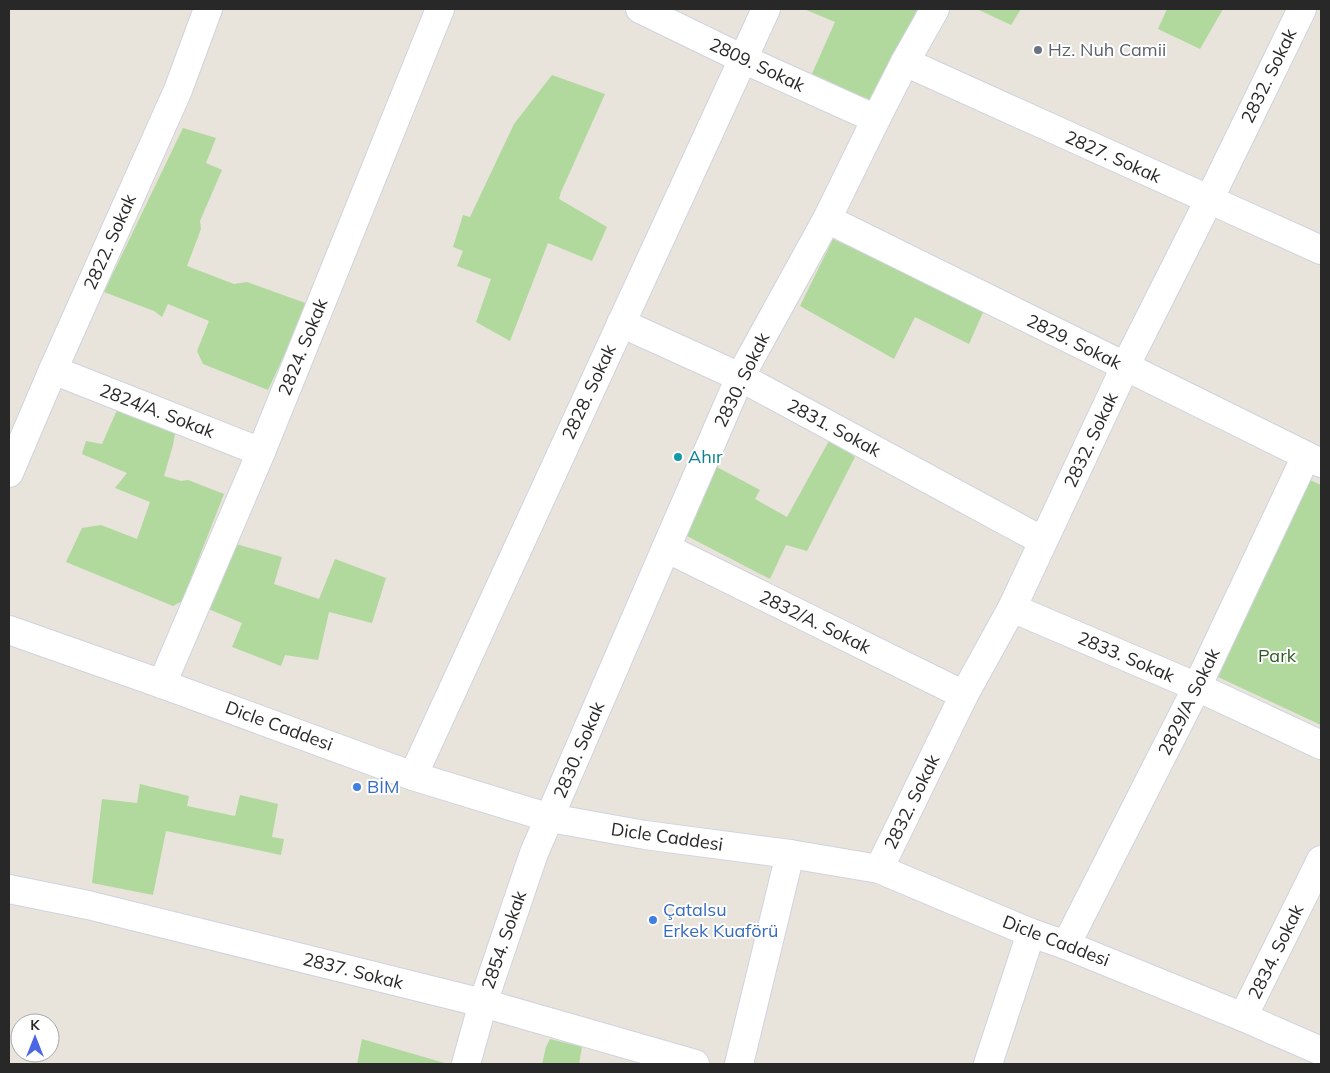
<svg xmlns="http://www.w3.org/2000/svg" width="1330" height="1073" viewBox="0 0 1330 1073" font-family="Mulish,sans-serif">
<style>
.green{fill:#b1d99d}
.lines{fill:none;stroke-linecap:round;stroke-linejoin:round}
.minor-casing{stroke:#d0d3df;stroke-width:30}
.tertiary-casing{stroke:#d0d3df;stroke-width:30}
.minor{stroke:#fff;stroke-width:28}
.tertiary{stroke:#fff;stroke-width:28}
.worship-dot{fill:#6b7280;stroke:#fff;stroke-width:2}
.culture-dot{fill:#0f9aa8;stroke:#fff;stroke-width:2}
.shop-dot{fill:#3f7fe0;stroke:#fff;stroke-width:2}
.labels{text-anchor:middle;stroke-width:4;stroke-linejoin:round;paint-order:stroke}
.worship-label{font-size:18px;fill:#5b616d;stroke:#fff;text-anchor:start}
.street-label{font-size:18px;fill:#282828;stroke:#fff}
.culture-label{font-size:18px;fill:#0d838f;stroke:#fff;text-anchor:start}
.park-label{font-size:18px;fill:#2d5b21;stroke:#fff}
.shop-label{font-size:18px;fill:#366cbe;stroke:#fff;text-anchor:start}
</style>
<rect width="100%" height="100%" fill="#e8e3db"/>
<g class="green">
<polygon points="804,9 917,9 875,102 811,76 835,22"/>
<polygon points="977,9 1021,9 1011,25"/>
<polygon points="1167,9 1223,9 1200,49 1158,29"/>
<polygon points="552,75 605,94 561,192 559,199 607,227 592,261 548,243 510,341 476,322 491,279 457,266 463,251 453,247 463,215 470,217 514,124"/>
<polygon points="183,128 216,138 206,163 222,170 200,221 201,229 187,266 234,284 247,282 308,304 268,390 203,364 197,351 209,321 168,304 162,317 154,311 104,292"/>
<polygon points="833,239 984,310 969,344 915,317 894,359 800,306"/>
<polygon points="117,410 176,428 173,445 164,476 181,481 188,480 224,494 182,601 173,606 66,562 82,528 101,525 137,539 150,502 115,488 127,473 82,454 86,441 102,444"/>
<polygon points="830,439 855,457 807,551 786,545 770,579 687,536 715,466 760,490 755,499 787,517"/>
<polygon points="1310,480 1321,485 1321,725 1218,677"/>
<polygon points="236,544 282,557 274,584 319,599 335,559 386,578 372,623 329,612 318,660 285,655 281,666 232,647 242,623 206,608"/>
<polygon points="140,784 189,796 187,806 235,816 240,795 278,804 272,837 284,839 281,855 166,831 153,895 92,883 102,799 137,803"/>
<polygon points="362,1039 448,1064 357,1064"/>
<polygon points="550,1039 582,1047 579,1064 542,1064 546,1047"/>
</g>
<g class="lines">
<g class="minor-casing">
<g id="minor">
<polyline points="640,9 743,59 876,119"/>
<polyline points="905,62 1321,250"/>
<polyline points="827,219 1321,463"/>
<polyline points="621,323 740,377 1043,541"/>
<polyline points="53,370 261,452"/>
<polyline points="9,473 53,370 178,90 208,9"/>
<polyline points="666,548 964,695"/>
<polyline points="1012,608 1197,687 1321,745"/>
<polyline points="162,684 261,452 440,9"/>
<polyline points="413,776 766,9"/>
<polyline points="879,869 964,695 1012,608 1125,367 1209,200 1302,9"/>
<polyline points="9,889 88,905 483,1003 695,1064"/>
<polyline points="1066,945 1197,687 1306,456"/>
<polyline points="1243,1017 1321,860"/>
<polyline points="466,1064 483,1003 534,853 740,377 827,219 876,119 905,62 935,9"/>
<polyline points="739,1064 790,854"/>
<polyline points="988,1064 1031,933"/>
</g>
</g>
<g class="tertiary-casing">
<polyline id="tertiary" points="9,630 162,684 413,776 550,818 645,835 790,854 879,869 1031,933 1066,945 1243,1017 1321,1051"/>
</g>
<use href="#minor" class="minor"/>
<use href="#tertiary" class="tertiary"/>
</g>
<circle class="worship-dot" cx="1038" cy="50" r="5"/>
<circle class="culture-dot" cx="678" cy="457" r="5"/>
<g class="shop-dot">
<circle cx="357" cy="787" r="5"/>
<circle cx="653" cy="920" r="5"/>
</g>
<g class="labels">
<g class="worship-label">
<text x="1048" y="56">Hz. Nuh Camii</text>
</g>
<g class="street-label">
<text transform="translate(757 65) rotate(25)" y="6">2809. Sokak</text>
<text transform="translate(1269 76) rotate(-64)" y="6">2832. Sokak</text>
<text transform="translate(1113 157) rotate(24)" y="6">2827. Sokak</text>
<text transform="translate(110 242) rotate(-66)" y="6">2822. Sokak</text>
<text transform="translate(1074 342) rotate(26)" y="6">2829. Sokak</text>
<text transform="translate(303 347) rotate(-68)" y="6">2824. Sokak</text>
<text transform="translate(742 380) rotate(-64)" y="6">2830. Sokak</text>
<text transform="translate(589 392) rotate(-65)" y="6">2828. Sokak</text>
<text transform="translate(157 411) rotate(21)" y="6">2824/A. Sokak</text>
<text transform="translate(834 428) rotate(28)" y="6">2831. Sokak</text>
<text transform="translate(1091 440) rotate(-65)" y="6">2832. Sokak</text>
<text transform="translate(815 622) rotate(26)" y="6">2832/A. Sokak</text>
<text transform="translate(1126 657) rotate(23)" y="6">2833. Sokak</text>
<text transform="translate(1189 702) rotate(-64)" y="6">2829/A Sokak</text>
<text transform="translate(279 726) rotate(20)" y="6">Dicle Caddesi</text>
<text transform="translate(579 750) rotate(-67)" y="6">2830. Sokak</text>
<text transform="translate(912 802) rotate(-64)" y="6">2832. Sokak</text>
<text transform="translate(667 837) rotate(8)" y="6">Dicle Caddesi</text>
<text transform="translate(504 940) rotate(-71)" y="6">2854. Sokak</text>
<text transform="translate(1056 941) rotate(21)" y="6">Dicle Caddesi</text>
<text transform="translate(1276 952) rotate(-64)" y="6">2834. Sokak</text>
<text transform="translate(353 971) rotate(14)" y="6">2837. Sokak</text>
</g>
<g class="culture-label">
<text x="688" y="463">Ahır</text>
</g>
<g class="park-label">
<text x="1277" y="662">Park</text>
</g>
<g class="shop-label">
<text x="367" y="793">BİM</text>
<text x="663" y="916">Çatalsu<tspan x="663" dy="21">Erkek Kuaförü</tspan></text>
</g>
</g>
<rect width="1330" height="1073" fill="none" stroke="#282828" stroke-width="20"/>
<g transform="translate(35 1038)"><circle r="24" fill="#ffffff" stroke="#a9a9a9"/>
<path d="M0-4L9 19L0 12L-9 19Z" fill="#4d67e4"/>
<text y="-8" font-size="14" font-weight="bold" text-anchor="middle" fill="#282828">K</text>
</g>
</svg>
